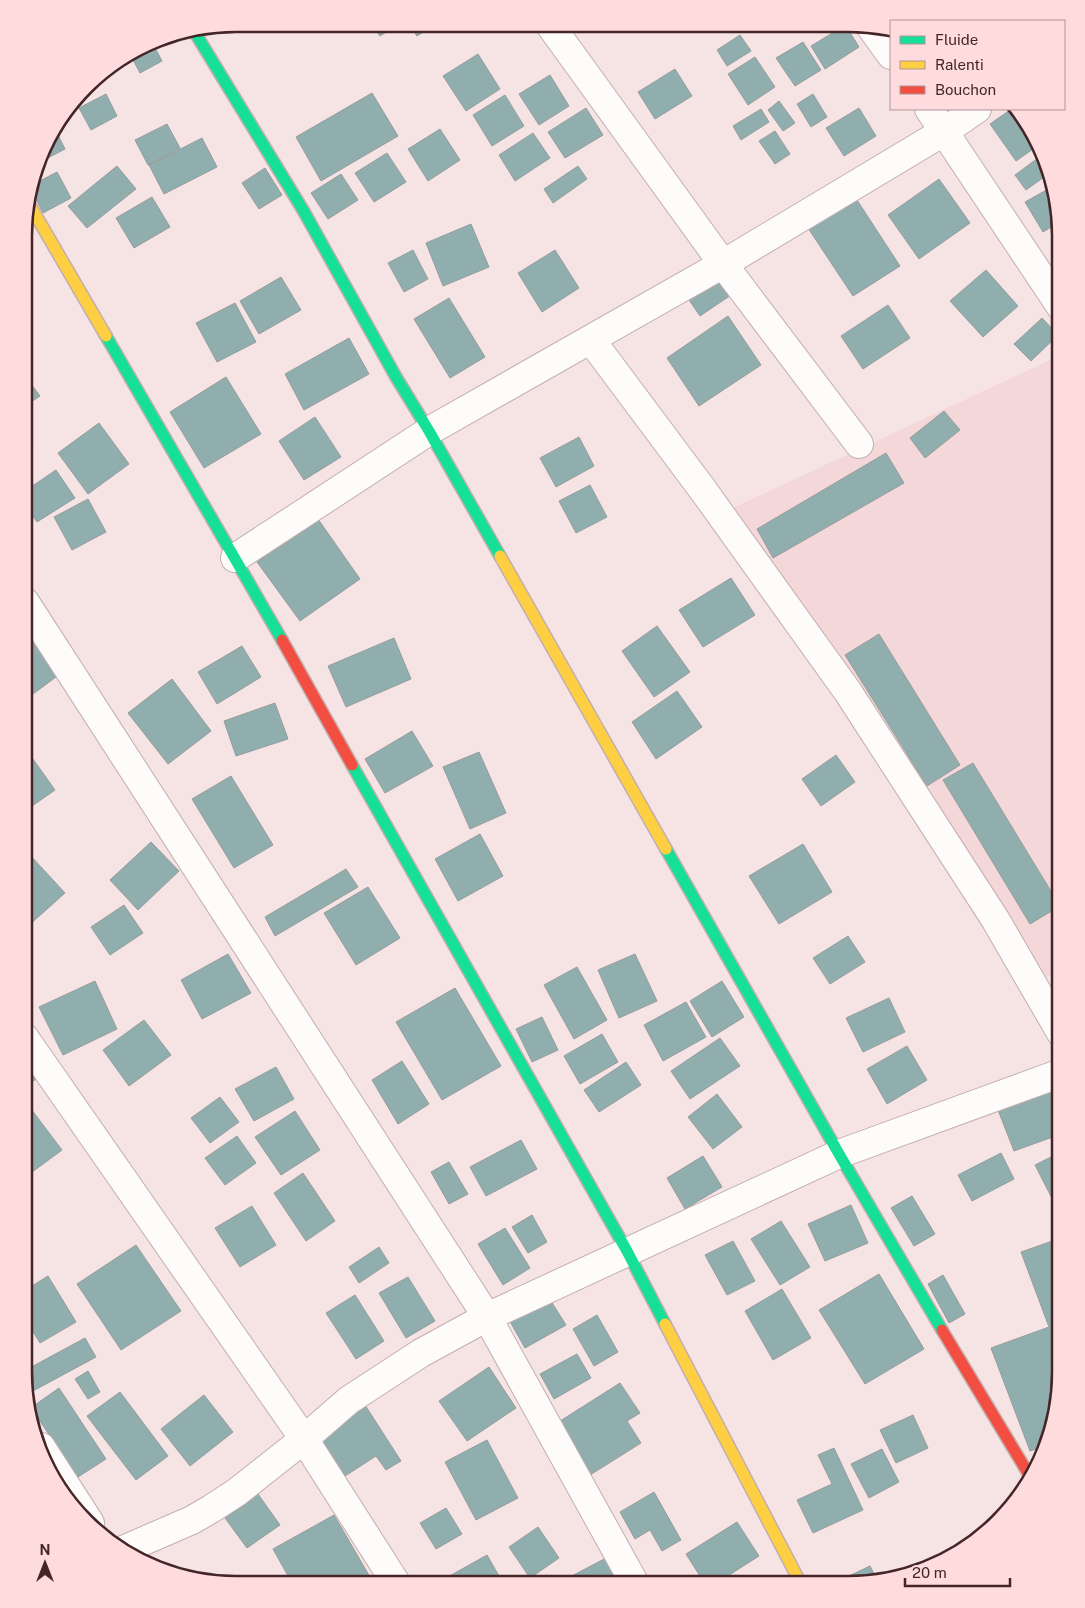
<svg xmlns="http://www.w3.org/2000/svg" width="1085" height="1608" viewBox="0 0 1085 1608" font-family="'Public Sans',sans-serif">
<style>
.built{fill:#f4d7d8}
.building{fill:#91aeaf;stroke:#959c9c}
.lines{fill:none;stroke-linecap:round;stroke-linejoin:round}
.street-casing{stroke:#c3aeae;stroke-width:30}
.fast-casing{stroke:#c3aeae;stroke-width:14}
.slow-casing{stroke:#c3aeae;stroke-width:14}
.jam-casing{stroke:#c3aeae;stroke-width:14}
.street{stroke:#fefbfb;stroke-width:28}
.fast{stroke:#16e098;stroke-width:11}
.slow{stroke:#ffcf43;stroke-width:11}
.jam{stroke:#f24e42;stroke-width:11}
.rim{fill:none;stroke:#452628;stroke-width:2.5}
</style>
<rect width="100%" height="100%" fill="#f6e4e4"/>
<polygon class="built" points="1061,355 1061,968 1026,991 720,514"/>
<g class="building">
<polygon points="254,24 267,24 258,30"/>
<polygon points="372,24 399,24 380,36"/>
<polygon points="409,24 436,24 417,36"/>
<polygon points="844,26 846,26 859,47 825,69 811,46"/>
<polygon points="740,35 751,51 727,66 717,50"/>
<polygon points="803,42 821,70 795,86 776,58"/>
<polygon points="153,44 162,61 140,73 131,56"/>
<polygon points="478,54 500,89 466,111 443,76"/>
<polygon points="755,57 775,87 748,105 728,74"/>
<polygon points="675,69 692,96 655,119 638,92"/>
<polygon points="550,75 569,106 539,125 519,94"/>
<polygon points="372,93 398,136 321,181 296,137"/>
<polygon points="106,94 117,116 91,130 79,108"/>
<polygon points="813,94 827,117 811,127 797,104"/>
<polygon points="505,95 524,126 492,146 473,115"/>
<polygon points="779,101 795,123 783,131 768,110"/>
<polygon points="586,108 603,135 565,158 548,132"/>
<polygon points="859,108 876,136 844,156 826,128"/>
<polygon points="761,109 769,122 741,140 733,126"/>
<polygon points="1010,110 1036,147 1016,161 990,124"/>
<polygon points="167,124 180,148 148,165 135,140"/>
<polygon points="440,129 460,160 428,181 408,149"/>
<polygon points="775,131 790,154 775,164 759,141"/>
<polygon points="57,133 65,149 42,161 50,136"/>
<polygon points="533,133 550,158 515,181 499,155"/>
<polygon points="202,138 217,167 164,194 149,165"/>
<polygon points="387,153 406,182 374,202 355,173"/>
<polygon points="1042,155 1047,175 1026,190 1015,175"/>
<polygon points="117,166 136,189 87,228 68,206"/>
<polygon points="578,166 587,179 553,203 544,189"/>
<polygon points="265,168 282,195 259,209 242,183"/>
<polygon points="57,172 71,198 43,213 32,191 34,184"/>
<polygon points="341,174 358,200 328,219 311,193"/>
<polygon points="939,179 970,223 919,259 888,215"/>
<polygon points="1050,188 1058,223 1043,232 1025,202"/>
<polygon points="152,197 170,227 134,248 116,218"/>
<polygon points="855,197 900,266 853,296 808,228"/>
<polygon points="471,224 489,267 443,286 426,243"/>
<polygon points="413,250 428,279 404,292 388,263"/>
<polygon points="555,250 579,288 542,312 518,273"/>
<polygon points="986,270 1018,306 983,337 950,301"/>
<polygon points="719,276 731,295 700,316 687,297"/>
<polygon points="281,277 301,310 259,334 240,301"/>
<polygon points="449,298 485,357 450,378 414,319"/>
<polygon points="235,303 256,342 217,362 196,323"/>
<polygon points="888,305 910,338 863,369 841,336"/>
<polygon points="728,316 761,365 699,406 667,358"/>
<polygon points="1042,318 1058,335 1031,361 1014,344"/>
<polygon points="349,338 369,374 304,410 285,374"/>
<polygon points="25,376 40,396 25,406"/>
<polygon points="226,377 261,434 204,468 170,412"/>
<polygon points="944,411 960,430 925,458 910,438"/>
<polygon points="315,417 341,457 304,480 279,441"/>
<polygon points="99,423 129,464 88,494 58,453"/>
<polygon points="579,437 594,466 556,487 540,458"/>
<polygon points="886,453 904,483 773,558 757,529"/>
<polygon points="56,470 75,498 37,522 25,505 25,491"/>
<polygon points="590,485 607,517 576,533 559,501"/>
<polygon points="88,499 106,532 72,550 54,517"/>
<polygon points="318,519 360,579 300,621 257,562"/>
<polygon points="731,578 755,615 703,647 679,610"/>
<polygon points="657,626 690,672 654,697 622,651"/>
<polygon points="26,628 60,674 33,694 25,683"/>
<polygon points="879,634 960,765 927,786 845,655"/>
<polygon points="394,638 411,679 346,707 328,666"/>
<polygon points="242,646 261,677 217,704 198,672"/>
<polygon points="172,679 211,731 168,764 128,713"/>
<polygon points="677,691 702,727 656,759 632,722"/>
<polygon points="275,703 288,739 236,756 224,721"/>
<polygon points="412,731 433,766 385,793 365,759"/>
<polygon points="479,752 506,813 470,829 443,767"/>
<polygon points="836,755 855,782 821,806 802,779"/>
<polygon points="33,759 55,790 25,811 25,765"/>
<polygon points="973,763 1060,906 1030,924 943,780"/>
<polygon points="231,776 273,845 234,868 192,799"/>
<polygon points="480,834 503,876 458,901 435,859"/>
<polygon points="151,842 179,871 138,910 110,880"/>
<polygon points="803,844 832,892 779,924 749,876"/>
<polygon points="29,854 65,893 27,927 24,924 25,858"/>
<polygon points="346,869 358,887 275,936 265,917"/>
<polygon points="368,887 400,938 356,965 324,913"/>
<polygon points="124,905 143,933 110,955 91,927"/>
<polygon points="848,936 865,962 830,984 813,958"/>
<polygon points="228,954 251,993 202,1019 181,980"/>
<polygon points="635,954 657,1001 619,1018 598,970"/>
<polygon points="577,967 607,1020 574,1039 544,985"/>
<polygon points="95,981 117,1029 63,1055 39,1007"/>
<polygon points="722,981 744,1017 712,1037 690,1001"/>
<polygon points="455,988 501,1066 442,1100 396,1022"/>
<polygon points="889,998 905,1032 863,1052 846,1018"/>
<polygon points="686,1002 706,1037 663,1061 644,1025"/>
<polygon points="542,1017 558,1050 532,1062 516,1029"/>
<polygon points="144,1020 171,1055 129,1086 103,1050"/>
<polygon points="602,1034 618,1062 580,1084 564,1056"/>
<polygon points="720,1038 740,1066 690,1099 671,1071"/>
<polygon points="907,1046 927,1080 887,1104 867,1069"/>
<polygon points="24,1054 37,1079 24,1085"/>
<polygon points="402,1061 429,1104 398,1124 372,1080"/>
<polygon points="626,1062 641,1085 599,1112 584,1090"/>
<polygon points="276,1067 294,1099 254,1121 235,1089"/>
<polygon points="1061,1087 1061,1134 1014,1151 998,1110"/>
<polygon points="717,1094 742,1127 713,1149 688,1117"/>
<polygon points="220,1097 239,1122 210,1143 191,1118"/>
<polygon points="25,1101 62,1150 24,1178 24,1102"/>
<polygon points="295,1111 320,1150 281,1175 255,1137"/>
<polygon points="237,1136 256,1163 225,1185 205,1158"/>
<polygon points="521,1140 537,1169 486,1196 470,1167"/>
<polygon points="1061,1152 1061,1216 1035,1165"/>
<polygon points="1001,1153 1014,1179 972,1201 958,1175"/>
<polygon points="703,1156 722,1187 685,1209 667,1178"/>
<polygon points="449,1162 468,1194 449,1204 431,1172"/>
<polygon points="303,1173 335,1221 306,1241 274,1193"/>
<polygon points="912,1196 935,1234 914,1246 891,1208"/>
<polygon points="851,1205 868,1243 825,1261 808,1224"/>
<polygon points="252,1206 276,1245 240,1267 215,1228"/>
<polygon points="532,1215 547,1242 528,1253 512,1227"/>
<polygon points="781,1221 810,1267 780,1285 751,1239"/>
<polygon points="505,1228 530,1268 503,1285 478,1244"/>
<polygon points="1061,1238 1061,1386 1050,1440 1048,1445 1030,1451 991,1348 1049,1327 1021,1252"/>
<polygon points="733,1241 755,1281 727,1295 705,1255"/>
<polygon points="136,1245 181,1311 121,1350 77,1284"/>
<polygon points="379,1247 389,1263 359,1283 349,1267"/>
<polygon points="879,1274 924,1349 865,1384 819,1310"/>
<polygon points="943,1275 965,1314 949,1323 928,1284"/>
<polygon points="48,1276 76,1322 40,1343 24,1317 24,1291"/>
<polygon points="408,1277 435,1321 406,1338 379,1293"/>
<polygon points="782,1289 811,1338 773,1360 745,1311"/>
<polygon points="355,1295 384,1341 356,1359 326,1313"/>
<polygon points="547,1295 566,1325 525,1348 508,1318"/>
<polygon points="597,1315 618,1352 594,1366 573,1329"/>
<polygon points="85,1338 96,1357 33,1391 25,1377 24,1371"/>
<polygon points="24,1339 32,1351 24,1356"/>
<polygon points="577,1354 591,1378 554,1399 540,1374"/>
<polygon points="489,1367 516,1408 467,1441 439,1401"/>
<polygon points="88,1371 100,1392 88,1399 75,1379"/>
<polygon points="620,1383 640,1413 627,1421 641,1443 590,1475 557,1423"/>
<polygon points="59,1388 106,1459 78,1477 33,1411 32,1407"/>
<polygon points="120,1392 168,1456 136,1480 87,1416"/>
<polygon points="204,1395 233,1432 190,1466 161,1429"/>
<polygon points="365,1405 401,1461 386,1470 376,1456 345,1476 318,1434"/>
<polygon points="913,1415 928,1448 896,1463 880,1430"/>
<polygon points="487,1440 518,1498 476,1520 445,1462"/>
<polygon points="834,1448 863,1510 813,1533 797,1500 832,1484 818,1455"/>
<polygon points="882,1449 899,1482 869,1498 851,1464"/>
<polygon points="654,1492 681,1540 662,1551 650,1530 635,1539 620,1512"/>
<polygon points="258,1494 280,1525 247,1548 225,1518"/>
<polygon points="446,1508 462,1534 436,1549 420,1523"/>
<polygon points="334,1515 370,1577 359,1583 292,1583 273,1549"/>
<polygon points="737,1522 759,1556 715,1584 705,1584 686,1554"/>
<polygon points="538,1527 559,1558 530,1578 509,1547"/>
<polygon points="487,1555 503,1583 449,1583 446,1578"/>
<polygon points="608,1557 622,1584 571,1583 568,1578"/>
<polygon points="870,1566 876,1578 849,1584 832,1584"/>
</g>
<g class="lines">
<g class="street-casing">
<g id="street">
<polyline points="550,25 723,264 859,444"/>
<polyline points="870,26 891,55"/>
<polyline points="929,109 1061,307"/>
<polyline points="591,340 703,490 848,692 995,919 1061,1033"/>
<polyline points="235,558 429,431 723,264 945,131 977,109"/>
<polyline points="25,602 487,1317 635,1584"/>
<polyline points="24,1037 304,1439 396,1583"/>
<polyline points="41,1447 90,1523"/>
<polyline points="123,1550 192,1520 211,1509 237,1492 304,1439 349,1400 421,1353 487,1317 839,1154 1061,1073"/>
</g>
</g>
<g class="fast-casing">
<g id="fast">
<polyline points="194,31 303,210 396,377 429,431 500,556"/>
<polyline points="106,336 282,640"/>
<polyline points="352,765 627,1251 665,1324"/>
<polyline points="666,849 839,1154 942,1330"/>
</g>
</g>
<g class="slow-casing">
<g id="slow">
<polyline points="28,202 106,336"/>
<polyline points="500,556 666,849"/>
<polyline points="665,1324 801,1584"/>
</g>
</g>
<g class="jam-casing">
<g id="jam">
<polyline points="282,640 352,765"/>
<polyline points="942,1330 1031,1478"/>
</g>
</g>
<use href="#street" class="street"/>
<use href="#fast" class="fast"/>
<use href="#slow" class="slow"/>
<use href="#jam" class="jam"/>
</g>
<path d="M0 0H1085V1608H0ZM236 32H848A204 204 0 0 1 1052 236V1372A204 204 0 0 1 848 1576H236A204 204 0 0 1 32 1372V236A204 204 0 0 1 236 32Z" fill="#fedcdd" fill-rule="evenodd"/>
<path class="rim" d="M236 32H848A204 204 0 0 1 1052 236V1372A204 204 0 0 1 848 1576H236A204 204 0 0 1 32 1372V236A204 204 0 0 1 236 32Z"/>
<rect x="890" y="20" width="175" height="90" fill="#fedcdd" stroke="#b49395"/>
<rect x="900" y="36" width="25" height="8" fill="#16e098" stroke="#b49395"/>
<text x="935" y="45" font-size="15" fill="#452628">Fluide</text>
<rect x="900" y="61" width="25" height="8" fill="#ffcf43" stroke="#b49395"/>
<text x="935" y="70" font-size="15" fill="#452628">Ralenti</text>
<rect x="900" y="86" width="25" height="8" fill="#f24e42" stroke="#b49395"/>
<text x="935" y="95" font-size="15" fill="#452628">Bouchon</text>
<g transform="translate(45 1563)" stroke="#fedcdd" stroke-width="4" paint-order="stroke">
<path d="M0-4L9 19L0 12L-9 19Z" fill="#452628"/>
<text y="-8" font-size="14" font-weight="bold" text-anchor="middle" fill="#452628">N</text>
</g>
<path d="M905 1578v8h105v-8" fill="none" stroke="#452628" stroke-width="2.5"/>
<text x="912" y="1578" font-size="15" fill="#452628" stroke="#fedcdd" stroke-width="4" paint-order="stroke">20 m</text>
</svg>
